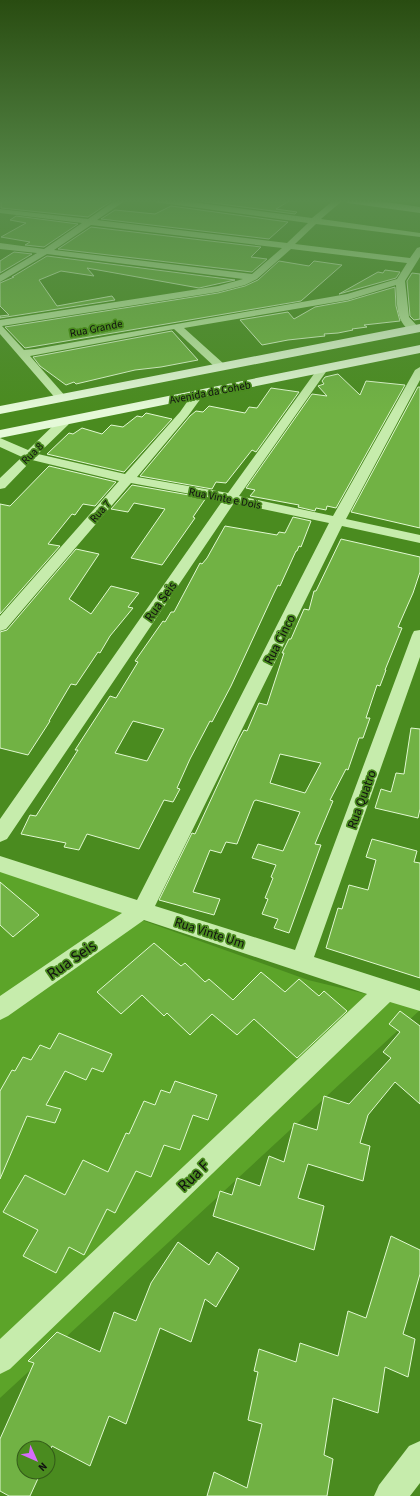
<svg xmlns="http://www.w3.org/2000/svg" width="420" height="1496" viewBox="0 0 420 1496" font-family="'Source Sans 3',sans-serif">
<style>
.green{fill:#5ca429}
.building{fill:#71b244;stroke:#e1f9d1;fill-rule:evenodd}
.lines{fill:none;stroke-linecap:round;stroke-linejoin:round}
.street{fill:#c6ecac;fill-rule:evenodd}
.secondary{fill:#e5f9d8;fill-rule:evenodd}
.labels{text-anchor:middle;stroke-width:3.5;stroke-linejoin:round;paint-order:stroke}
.far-street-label{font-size:11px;fill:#111;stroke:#4a8b1f}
.street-label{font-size:13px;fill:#111;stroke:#4a8b1f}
.near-street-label{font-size:16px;fill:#111;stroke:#4a8b1f}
</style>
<rect width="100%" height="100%" fill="#4a8b1f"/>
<polygon class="green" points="0,869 308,980 420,1007 420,1010 0,1398"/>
<g class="building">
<polygon points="1,200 113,200 88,217 1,208"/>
<polygon points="191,200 291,200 276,209 297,212 295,214"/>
<polygon points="171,206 288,222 269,239 101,219 115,210 155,214"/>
<polygon points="16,216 78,224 44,247 25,245 30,242 1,237 26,223 10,220"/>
<polygon points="91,227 261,247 251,257 267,259 252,272 58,249"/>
<polygon points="14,252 32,254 0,273 0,261"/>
<polygon points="47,256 235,280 199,288 87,268 94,276 61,271 39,280 57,306 112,296 115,300 0,318 0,316 9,315 0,306 0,283 14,277 12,277"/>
<polygon points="279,261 309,266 314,261 342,265 301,301 25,348 5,327 218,293 245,286 258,280"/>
<polygon points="385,270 400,272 396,278 339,294 378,272 383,273"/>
<polygon points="412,273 420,274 420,319 414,320 410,316 407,281"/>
<polygon points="395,287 396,306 400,321 364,325 367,327 352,329 353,330 338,333 324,334 325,336 288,340 262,345 240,320 288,312 294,319 315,307 348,301"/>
<polygon points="172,331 198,360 161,367 135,370 76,384 74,382 66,385 40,366 33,357"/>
<polygon points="338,374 360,395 366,381 405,385 336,508 327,506 326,510 316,508 315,511 298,507 299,505 250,496 255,490 246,488 312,394 327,396 318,386 324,384 322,381 325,377"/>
<polygon points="418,387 420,387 420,528 351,512"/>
<polygon points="271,388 299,392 256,452 252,450 226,483 216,482 212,489 140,476 190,416 196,411 203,412 209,406 245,413 249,407 257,408"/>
<polygon points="146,413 172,419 124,472 47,454 69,433 73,434 82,428 102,434 111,425 123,427 137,416 142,417"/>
<polygon points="49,466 116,482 95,506 83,504 75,515 72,514 48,544 60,546 0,614 0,504 10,506"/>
<polygon points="132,485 206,498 193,517 195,518 162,565 131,558 165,509 134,503 128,512 111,509"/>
<path d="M293,517l18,4 -10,26 -2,-1 -2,5h-1l-16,35 -2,-1 -4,8 -43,93 -19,36 -2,-1 -20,38 -13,29 3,1 -7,13 -9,-2 -25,49 -52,-15 -8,16 -15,-3 2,-4 -45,-9 9,-19 6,1 42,-66h-3l35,-54 6,2 22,-36 -3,-1 28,-40 2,1 6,-10h3l26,-49 2,1 5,-6 18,-32 52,9 2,-3 6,1zM133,721l31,8 -17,32 -32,-8z"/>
<path d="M341,539l79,18v15l-7,21 -15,34 4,1 -17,42h1l-6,16 -3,-1 -11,33h4l-7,20h-4l-11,32 -2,-1 -16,31 3,1 -18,43 6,1 -32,88 -15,-5 4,-9 -16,-5 6,-15 -3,-1 8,-20 -2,-1 5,-12 -24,-7 6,-14 25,7 17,-39 -44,-12 -2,1 -17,43 -11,-2 -5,11 -11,-3 -17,42 27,7 -6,16 -55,-15 33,-67 3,1 44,-95 5,-9 3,1 12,-28 8,2 17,-52h-2l7,-14h2l13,-30 5,1 5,-19h2zM280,754l41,9 -16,30 -35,-10z"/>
<polygon points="76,549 99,554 69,599 91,614 111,586 139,593 128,607 133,608 110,636 100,653 98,652 76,685 71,684 49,721 50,721 28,755 0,748 0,632 7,630"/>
<polygon points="411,728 420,729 420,809 418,818 375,808 381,789 391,792 396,773 404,774"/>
<polygon points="372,839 417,851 414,862 420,863 420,978 326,948 338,908 342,909 349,885 368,890 376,860 366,857"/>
<polygon points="0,882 39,915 13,937 0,925"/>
<polygon points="154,943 181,966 185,963 205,982 209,979 233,1000 261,972 285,992 299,979 319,996 324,991 347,1011 297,1058 254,1019 237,1035 212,1014 190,1035 167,1013 164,1016 142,995 121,1014 97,992"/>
<polygon points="400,1011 420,1026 420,1104 395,1082 368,1115 360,1143 370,1146 363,1181 308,1164 298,1198 324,1206 314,1250 213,1216 220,1191 232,1195 237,1178 260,1186 269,1156 284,1162 294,1123 317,1130 324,1096 349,1104 391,1058 383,1052 400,1032 389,1024"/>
<polygon points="59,1033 112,1054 103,1072 92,1068 86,1080 65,1071 46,1105 61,1109 55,1123 27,1116 0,1179 0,1091 12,1070 15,1071 23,1057 31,1060 40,1045 50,1049"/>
<polygon points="175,1081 217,1095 208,1120 193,1115 180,1150 164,1145 151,1177 136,1171 115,1213 107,1209 84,1255 69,1247 56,1273 23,1256 38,1230 3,1212 25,1175 65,1195 83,1160 108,1172 126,1133 129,1134 144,1101 155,1105 161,1090 170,1093"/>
<polygon points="391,1236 420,1250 420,1274 403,1334 415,1339 408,1377 385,1367 378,1413 333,1398 324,1455 333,1459 327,1496 207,1496 214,1472 247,1488 262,1424 248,1420 258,1372 254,1371 259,1349 296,1362 300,1343 338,1356 348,1311 366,1318"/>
<polygon points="178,1242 209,1265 217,1252 239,1268 216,1307 205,1299 191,1342 160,1328 126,1424 109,1416 90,1466 52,1446 48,1455 48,1448 24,1448 24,1472 41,1472 30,1496 9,1496 0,1491 0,1439 34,1363 28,1361 57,1332 100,1352 114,1312 136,1321 151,1283"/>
</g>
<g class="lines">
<g class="street">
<path d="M116,200h10l-29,20 190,23 21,-20 -153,-21 -4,-2h25l136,18 22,-18h9l-22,19 99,14v4l-104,-13 -21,20 115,14 7,-10 3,-1v10l-15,24 4,36 11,12 -5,3c-20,-5 -18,-31 -19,-47l-48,15 -164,28 40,36 1,2 -5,3 -4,-1 -42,-39 -144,27 37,42 -2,2h-8l-57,-66v-14l218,-34 25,-7 -196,-25 -47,28v-7l37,-22 -37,-4v-6l44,6 38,-26 -82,-10v-4l88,10zM91,225l191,23 -30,26 -198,-24zM291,249l116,14 -10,16 -50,15 -312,55 -11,1 -22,-24 216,-34 27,-7 12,-6z"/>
<polygon points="323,366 328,369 239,496 333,516 415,370 420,367 420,380 346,519 420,535 420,543 342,526 155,906 295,950 412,635 414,631 420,630 420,657 314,957 420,991 420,1011 390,1002 10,1369 0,1374 0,1339 367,994 144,920 8,1016 0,1020 0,996 122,913 0,872 0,856 137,900 329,523 234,503 7,839 0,842 0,819 223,500 131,483 6,629 0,631 0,616 119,481 32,460 5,488 0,489 0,478 22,457 0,447 0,438 28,450 60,419 68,419 70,422 68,425 38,454 125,474 180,412 194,392 202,392 204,394 188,416 137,477 228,493 319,367"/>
<polygon points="420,1441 420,1483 410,1496 374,1496 379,1485 409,1446"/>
</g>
<g class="secondary">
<polygon points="344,200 372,200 420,207 420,213 348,203"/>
<polygon points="420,324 420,332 0,414 0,406"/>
<polygon points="420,345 420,353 0,438 0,430"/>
</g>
</g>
<linearGradient id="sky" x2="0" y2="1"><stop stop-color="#294c11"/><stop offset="0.49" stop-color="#5a8d4d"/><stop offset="1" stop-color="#5a8d4d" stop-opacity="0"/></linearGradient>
<rect width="420" height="410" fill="url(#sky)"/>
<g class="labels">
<g class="far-street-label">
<text transform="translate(96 328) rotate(-11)" y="4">Rua Grande</text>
<text transform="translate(210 392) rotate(-11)" y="4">Avenida da Coheb</text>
<text transform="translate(32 453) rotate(-45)" y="4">Rua 8</text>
<text transform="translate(225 498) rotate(11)" y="4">Rua Vinte e Dois</text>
<text transform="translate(100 511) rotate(-49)" y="4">Rua 7</text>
</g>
<g class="street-label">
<text transform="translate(160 601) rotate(-55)" y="5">Rua Seis</text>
<text transform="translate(279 639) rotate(-63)" y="5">Rua Cinco</text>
<text transform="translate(361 799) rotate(-70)" y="5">Rua Quatro</text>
<text transform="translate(210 932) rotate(18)" y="5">Rua Vinte Um</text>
</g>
<g class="near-street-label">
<text transform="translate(71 959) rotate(-35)" y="6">Rua Seis</text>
<text transform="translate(193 1175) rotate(-44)" y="6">Rua F</text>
</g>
</g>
<g transform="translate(36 1460) rotate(135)"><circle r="19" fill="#4a8b1f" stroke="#335a19"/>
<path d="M0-3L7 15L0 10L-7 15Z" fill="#d66cfa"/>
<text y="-6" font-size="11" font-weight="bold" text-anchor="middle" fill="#111111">N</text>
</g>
</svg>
